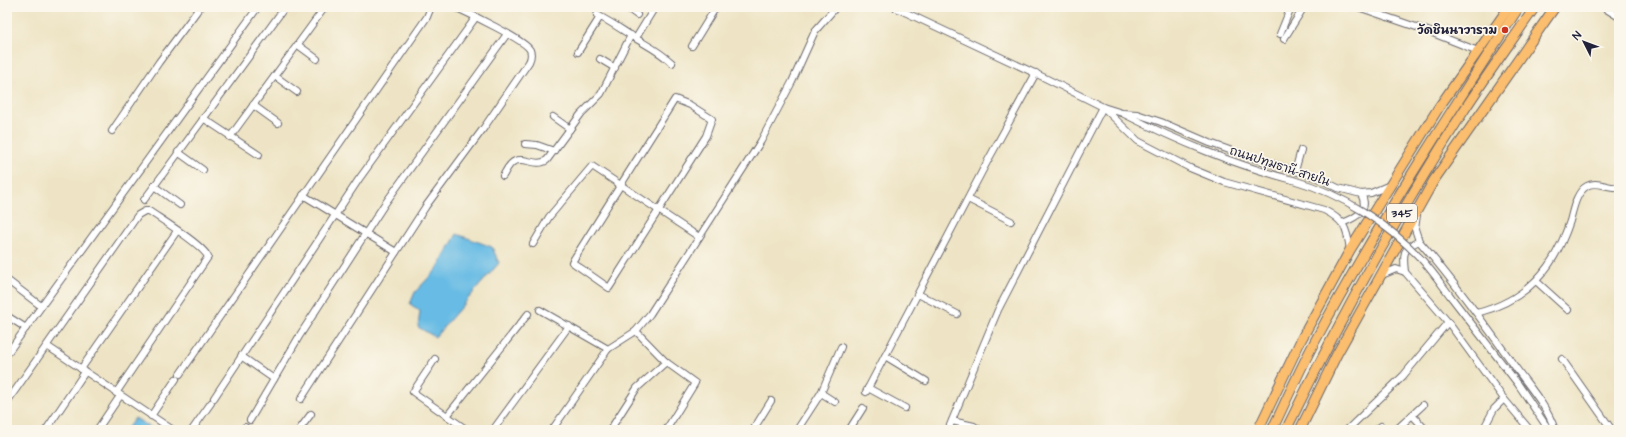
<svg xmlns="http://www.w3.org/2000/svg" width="1626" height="437" viewBox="0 0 1626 437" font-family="'Architects Daughter','Playpen Sans Thai',sans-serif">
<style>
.water{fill:#68bbe4;stroke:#456e90}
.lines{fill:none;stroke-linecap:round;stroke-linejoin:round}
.street-casing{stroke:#69666b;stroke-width:8}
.primary-casing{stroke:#69666b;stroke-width:11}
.street{stroke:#fff;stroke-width:6}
.primary{stroke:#fbbd6e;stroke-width:9}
.street-bridge-casing{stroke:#69666b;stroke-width:8;stroke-linecap:butt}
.street-bridge{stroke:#fff;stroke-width:6}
.poi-dot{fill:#c8321e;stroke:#fbf7ec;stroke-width:1.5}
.labels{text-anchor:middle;stroke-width:3.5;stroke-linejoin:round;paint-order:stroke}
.shield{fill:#fbf7ec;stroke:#636270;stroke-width:1}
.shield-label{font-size:11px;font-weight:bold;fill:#22223b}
.poi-label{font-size:12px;font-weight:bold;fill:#22223b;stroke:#fbf7ec;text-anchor:end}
.street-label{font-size:12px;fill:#22223b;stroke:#fbf7ec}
</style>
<rect width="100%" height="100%" fill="#fbf7ec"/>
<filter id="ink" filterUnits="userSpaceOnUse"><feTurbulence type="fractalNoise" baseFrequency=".025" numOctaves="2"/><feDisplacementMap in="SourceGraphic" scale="8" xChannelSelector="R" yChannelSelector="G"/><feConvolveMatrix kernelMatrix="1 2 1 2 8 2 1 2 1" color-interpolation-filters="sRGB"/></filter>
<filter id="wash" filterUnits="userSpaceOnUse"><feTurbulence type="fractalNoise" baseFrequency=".012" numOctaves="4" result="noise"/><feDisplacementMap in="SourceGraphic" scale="16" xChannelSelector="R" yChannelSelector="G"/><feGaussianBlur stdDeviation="0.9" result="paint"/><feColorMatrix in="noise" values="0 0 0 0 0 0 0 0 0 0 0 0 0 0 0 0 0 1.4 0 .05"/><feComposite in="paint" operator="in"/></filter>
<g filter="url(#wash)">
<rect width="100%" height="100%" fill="#eee4c5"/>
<g class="water">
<polygon points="457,234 492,247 499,263 435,337 418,327 420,311 410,304 415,292 437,269"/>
<polygon points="135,418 155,430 126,430"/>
</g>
</g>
<g filter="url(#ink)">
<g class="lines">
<g class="street-casing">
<g id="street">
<polyline points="626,7 637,15"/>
<polyline points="894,7 1043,77 1103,107 1122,113 1137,114 1161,122 1210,143 1246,156 1318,178 1338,188 1361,194 1371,193 1390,185"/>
<polyline points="1358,7 1425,30 1478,51"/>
<polyline points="1603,7 1619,17"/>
<path d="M597,15c14,7 25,15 38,23 15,9 24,13 37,25"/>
<polyline points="1280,34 1291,7"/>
<polyline points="636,38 655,7"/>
<polyline points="1284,39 1304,7"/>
<polyline points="298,45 317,59"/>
<polyline points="692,46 716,7"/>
<polyline points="578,52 600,17"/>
<polyline points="600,59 615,68"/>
<polyline points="275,76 297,92"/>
<polygon points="675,99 690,105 712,119 706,136 609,288 572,262"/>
<polyline points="253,105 278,123"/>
<path d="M1105,109l33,32 52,27 34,14 100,28c20,10 23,18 26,40"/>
<path d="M1124,114c56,28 108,50 169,66"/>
<polyline points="553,117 570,129"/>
<polyline points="203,118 259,155"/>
<polyline points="112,131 159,62 200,7"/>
<polyline points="230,137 325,7"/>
<polyline points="525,144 537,145 554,151"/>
<polyline points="178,152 203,170"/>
<polyline points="1295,171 1301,150"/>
<path d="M503,176c3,-5 6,-13 12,-15 10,-5 21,7 32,-1l34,-46 20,-20 30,-59"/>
<polyline points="154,186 180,205"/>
<polyline points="303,195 396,252"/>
<polyline points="968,199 1011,221"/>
<polyline points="144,200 285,7"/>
<path d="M1417,215l-2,14 4,12c35,40 66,83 97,127 14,20 31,38 39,62"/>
<path d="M1342,223c14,-5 28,-13 19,-29"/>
<polyline points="533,244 549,217 592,166 699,237"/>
<path d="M1405,272c-2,-18 -3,-23 14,-31"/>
<polyline points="1382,275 1396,269 1405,272 1448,322 1504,399 1530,430"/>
<polyline points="7,280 41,306"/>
<polyline points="1536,281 1568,310"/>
<polyline points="918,294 957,314"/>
<polyline points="1451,297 1518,384 1549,430"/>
<polyline points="540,310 608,349"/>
<path d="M1477,313c50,-13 77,-44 93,-92 3,-11 6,-29 17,-35 9,-6 22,3 32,1"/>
<polyline points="7,316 26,328"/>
<polyline points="636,331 666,362 695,383 666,430"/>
<polyline points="47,346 173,430"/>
<polyline points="7,354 258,7"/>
<polyline points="241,356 274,379"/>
<polyline points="885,356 926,381"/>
<polyline points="435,359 413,392 467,430"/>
<polyline points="1562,359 1612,430"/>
<polyline points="81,369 177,231"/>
<polyline points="180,374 427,17 431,7"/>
<polyline points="868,388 905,408"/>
<polyline points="866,392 986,164 1036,73"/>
<polyline points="821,393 835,402"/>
<polyline points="214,398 359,179 476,17"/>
<path d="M301,399l125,-193 57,-77 46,-67c2,-4 3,-7 1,-12 -5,-10 -62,-37 -75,-43"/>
<path d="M7,402l131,-187 7,-4h4c13,9 54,34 59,46l-92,136"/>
<polyline points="1412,415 1426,430"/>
<polyline points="151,416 176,379"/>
<polyline points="447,416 528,314"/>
<polyline points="250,420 300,335 384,205 507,34"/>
<polyline points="952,421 974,426 980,430"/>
<polyline points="46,430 85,372"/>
<polyline points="97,430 120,396"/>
<polyline points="192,430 211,403"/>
<polyline points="244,430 245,427"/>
<polyline points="299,430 311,414"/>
<polyline points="493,430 569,326"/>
<polyline points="552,430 608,349 636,331 650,314 761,141 792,82 815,31 836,7"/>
<polyline points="610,430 637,388 666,362"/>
<polyline points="753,430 771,401"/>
<polyline points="797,430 821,393 841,347"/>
<polyline points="849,430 863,408"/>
<polyline points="948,430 998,310 1103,107"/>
<polyline points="1347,430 1403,376 1448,322"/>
<polyline points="1376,430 1381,426"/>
<polyline points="1396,430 1423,405"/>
<polyline points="1483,430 1494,409 1504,399"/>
</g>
</g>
<g class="primary-casing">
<g id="primary">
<polyline points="1258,430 1301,340 1350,250 1439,107 1509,7"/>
<path d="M1272,430c14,-29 27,-59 42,-87 62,-116 133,-226 205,-336"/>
<path d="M1286,430c53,-109 112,-216 177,-318 23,-36 48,-70 72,-105"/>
<polyline points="1300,430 1337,354 1434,180 1555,7"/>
</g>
</g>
<use href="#street" class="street"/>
<use href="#primary" class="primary"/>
<g class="street-bridge-casing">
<path id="street-bridge" d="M1293,180c49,14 95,43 130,81 10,11 19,24 28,36"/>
</g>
<use href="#street-bridge" class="street-bridge"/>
</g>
</g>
<circle class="poi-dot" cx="1505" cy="30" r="4"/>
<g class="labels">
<rect class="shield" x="1387" y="204" width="30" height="18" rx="3"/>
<g class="shield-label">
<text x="1402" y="217">345</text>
</g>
<g class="poi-label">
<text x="1497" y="34">วัดชินนาวาราม</text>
</g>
<g class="street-label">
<text transform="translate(1280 166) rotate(18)" y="4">ถนนปทุมธานี-สายใน</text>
</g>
</g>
<rect width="1626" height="437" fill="none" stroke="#fbf7ec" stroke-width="24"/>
<g transform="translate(1584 42) rotate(312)" stroke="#fbf7ec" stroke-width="3" paint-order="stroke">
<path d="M0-3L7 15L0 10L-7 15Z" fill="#22223b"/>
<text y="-6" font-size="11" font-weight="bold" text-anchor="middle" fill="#22223b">N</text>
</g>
</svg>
